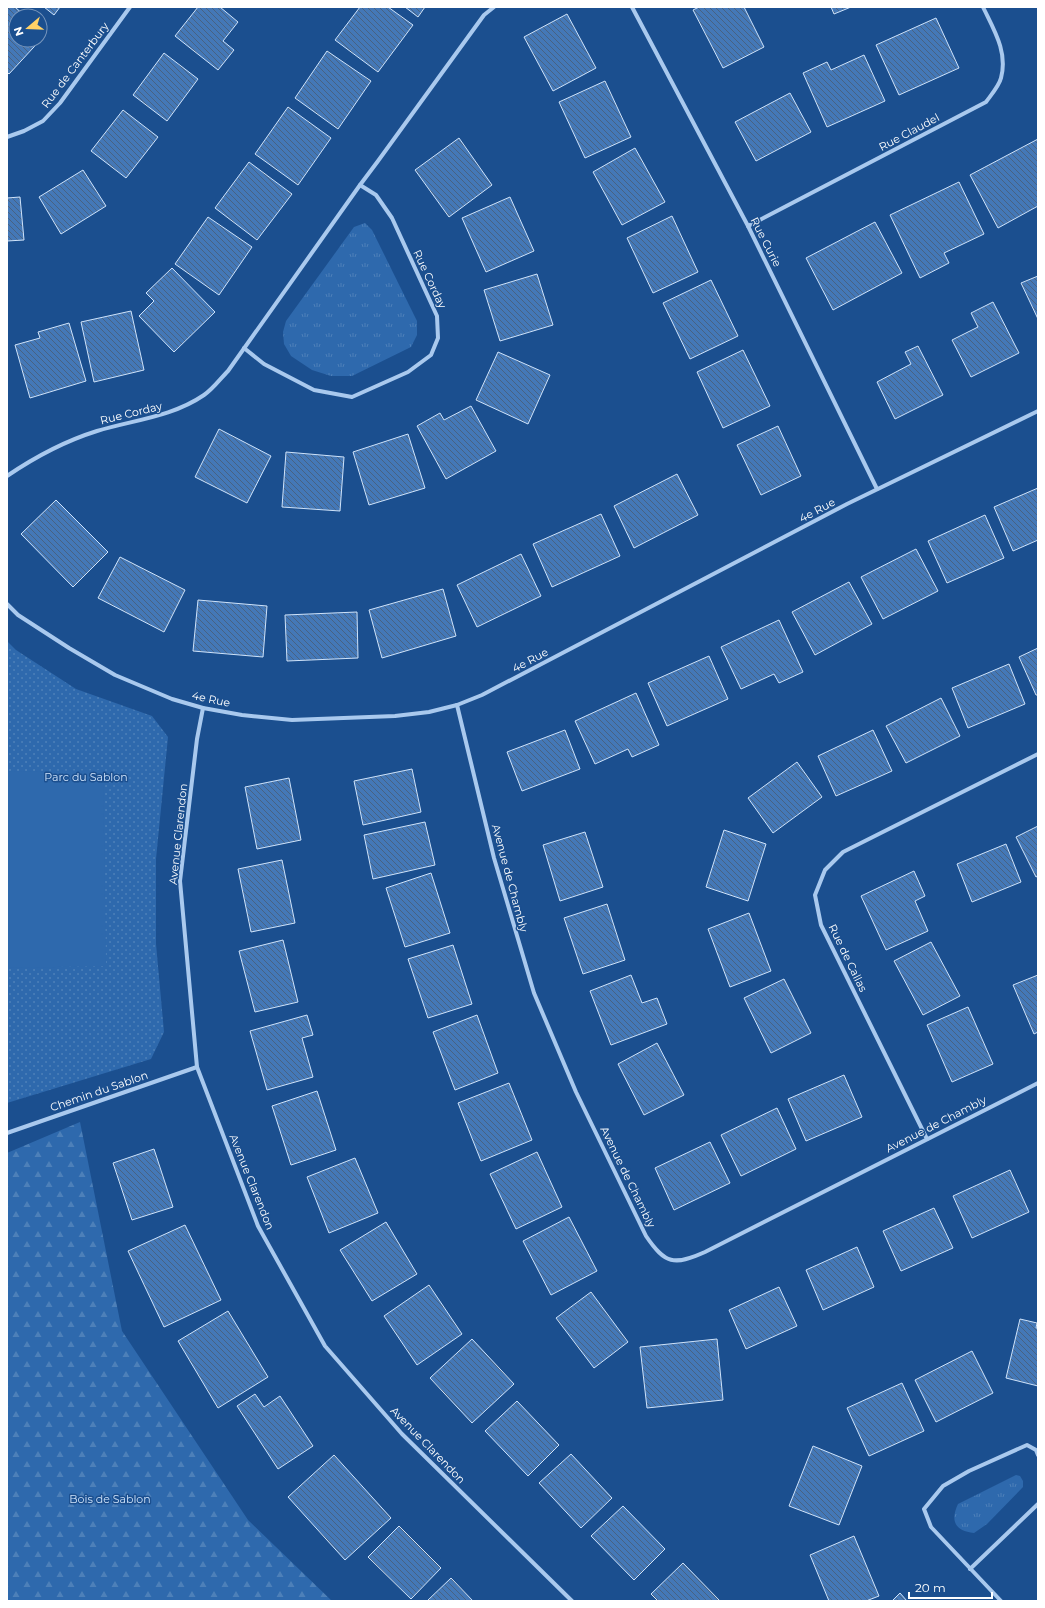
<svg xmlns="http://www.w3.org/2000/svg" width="1045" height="1608" viewBox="0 0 1045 1608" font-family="Montserrat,sans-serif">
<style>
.grass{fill:url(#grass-tufts)}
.forest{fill:url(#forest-firs)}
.park{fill:url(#park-dots)}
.pitch{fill:#2e69ad}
.building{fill:url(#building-back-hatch);stroke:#cfe3fa}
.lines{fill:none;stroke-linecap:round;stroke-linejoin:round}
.street{stroke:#a9c9ee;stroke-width:4}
.labels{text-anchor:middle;stroke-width:3;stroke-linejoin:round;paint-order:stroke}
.street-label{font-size:11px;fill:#fff;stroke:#1b4f8f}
.park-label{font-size:11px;fill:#cfe3fa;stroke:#1b4f8f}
</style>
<defs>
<pattern id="grass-tufts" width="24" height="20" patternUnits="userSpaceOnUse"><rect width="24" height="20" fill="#2e69ad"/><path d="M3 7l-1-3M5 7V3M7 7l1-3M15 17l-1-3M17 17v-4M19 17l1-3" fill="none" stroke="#4d80b9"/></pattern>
<pattern id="forest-firs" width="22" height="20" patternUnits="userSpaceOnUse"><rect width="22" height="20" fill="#2e69ad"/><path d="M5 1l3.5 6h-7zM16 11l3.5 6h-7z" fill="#4d80b9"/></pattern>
<pattern id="park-dots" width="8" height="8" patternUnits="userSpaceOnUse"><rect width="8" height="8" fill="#2e69ad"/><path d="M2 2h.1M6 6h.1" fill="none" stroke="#4d80b9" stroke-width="1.8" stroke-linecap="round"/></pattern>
<pattern id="building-back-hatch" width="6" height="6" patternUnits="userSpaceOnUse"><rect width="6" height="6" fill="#4478b7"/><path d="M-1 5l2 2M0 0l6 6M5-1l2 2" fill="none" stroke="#486282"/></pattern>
</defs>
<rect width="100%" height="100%" fill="#1b4f8f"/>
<g class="grass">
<polygon points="365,223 372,230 417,321 417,335 411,347 352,376 331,376 312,370 291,356 284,344 283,332 286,321 354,227"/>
<path d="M1016,1475l4,1 3,5v6l-36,37 -13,9c-19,-2 -24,-12 -16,-29z"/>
</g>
<polygon class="forest" points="80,1122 122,1331 248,1520 332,1601 7,1601 7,1153"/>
<polygon class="park" points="7,641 16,650 76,689 152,716 168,737 156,859 156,944 164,1032 151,1059 7,1103"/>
<polygon class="pitch" points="103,770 106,966 7,968 7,772"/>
<g class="building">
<polygon points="7,7 15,7 25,16 16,16 16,40 40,40 40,30 45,35 9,74 7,72"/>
<polygon points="44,7 60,7 54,15"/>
<polygon points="198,7 220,7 238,22 223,41 234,50 218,70 175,36"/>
<polygon points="360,7 388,7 413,25 378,72 335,40"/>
<polygon points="405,7 425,7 418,17"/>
<polygon points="699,7 744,7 764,47 723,68 693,10"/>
<polygon points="831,7 851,7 834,14"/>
<polygon points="567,14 596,68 553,91 524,37"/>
<polygon points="936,18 959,68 899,95 876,45"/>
<polygon points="327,51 371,81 338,129 295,98"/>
<polygon points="164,53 198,79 167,121 133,95"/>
<polygon points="864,55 885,101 827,127 803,73 827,62 831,70"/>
<polygon points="605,81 631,137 585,158 559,102"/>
<polygon points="790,93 811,132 756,161 735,122"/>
<polygon points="288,107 331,138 298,185 255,154"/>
<polygon points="123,110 158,137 126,178 91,151"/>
<polygon points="459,138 492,185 449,217 415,170"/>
<polygon points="1038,139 1038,206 998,228 970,175"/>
<polygon points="635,148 665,202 622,225 593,172"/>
<polygon points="249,162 292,194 257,240 215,208"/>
<polygon points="83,170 106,206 61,234 39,197"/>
<polygon points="959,182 984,234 944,253 949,263 920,278 890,215"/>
<polygon points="20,197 24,240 7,241 7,198"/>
<polygon points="510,197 534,251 486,272 462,218"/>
<polygon points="672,216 698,272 653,293 627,238"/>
<polygon points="208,217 252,247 219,295 175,264"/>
<polygon points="875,222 902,273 833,310 806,258"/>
<polygon points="172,268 215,312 174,352 139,316 154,301 146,293"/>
<polygon points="537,274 553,325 500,341 484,290"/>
<polygon points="1038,276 1038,319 1021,283"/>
<polygon points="711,280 738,336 690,359 663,303"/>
<polygon points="993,302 1019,353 971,377 952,340 978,327 971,313"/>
<polygon points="131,311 144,370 94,382 81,322"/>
<polygon points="69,323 86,381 30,398 15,345 40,338 38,332"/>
<polygon points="918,346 943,395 895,419 877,382 911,364 905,352"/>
<polygon points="743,350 770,406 723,428 697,372"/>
<polygon points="498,352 550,375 528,424 476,400"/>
<polygon points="471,406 496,451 446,479 417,426 440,413 444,420"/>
<polygon points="778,426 801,476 761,495 737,445"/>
<polygon points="219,429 271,456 247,503 195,477"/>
<polygon points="408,434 425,488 369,505 353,452"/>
<polygon points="286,452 344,457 340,511 282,507"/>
<polygon points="677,474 698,515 634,548 614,506"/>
<polygon points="1038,488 1038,540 1013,551 994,507"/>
<polygon points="56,500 108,552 73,587 21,534"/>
<polygon points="601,514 620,556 552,587 533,544"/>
<polygon points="985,515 1004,558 947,583 928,541"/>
<polygon points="916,549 938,591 883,619 861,577"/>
<polygon points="521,554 541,596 477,627 457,585"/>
<polygon points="120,557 185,590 164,632 98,598"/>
<polygon points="849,582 872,624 815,655 792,612"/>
<polygon points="443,589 456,636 382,658 369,610"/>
<polygon points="198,600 267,606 263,657 193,651"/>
<polygon points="357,612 358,658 287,661 285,615"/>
<polygon points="779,620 803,672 779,683 774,674 741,689 721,647"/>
<polygon points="1038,648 1038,695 1036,695 1019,657"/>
<polygon points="709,656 728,699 667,726 648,683"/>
<polygon points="1009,664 1025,704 968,728 952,688"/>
<polygon points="636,693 659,745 632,757 628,749 595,764 575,721"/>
<polygon points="941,698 960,736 906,763 886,726"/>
<polygon points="565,730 580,769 522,791 507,752"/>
<polygon points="873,730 892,771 836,796 818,756"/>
<polygon points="797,762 822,797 773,833 748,798"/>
<polygon points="412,769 421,812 363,825 354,781"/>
<polygon points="289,778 301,840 257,849 245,787"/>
<polygon points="425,822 435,865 373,879 364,835"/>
<polygon points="1038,826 1038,876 1036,877 1016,837"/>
<polygon points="724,830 766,844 748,901 706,887"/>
<polygon points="585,832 603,887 560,901 543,845"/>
<polygon points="1006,844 1021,882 972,902 957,864"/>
<polygon points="282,860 295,923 251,932 238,869"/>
<polygon points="914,871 925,896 915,901 928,931 886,950 861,896"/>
<polygon points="431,873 450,933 405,947 386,888"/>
<polygon points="607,904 625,960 583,974 564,918"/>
<polygon points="749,913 771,971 730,987 708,929"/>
<polygon points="283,940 298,1002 255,1012 239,951"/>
<polygon points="931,942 960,996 923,1015 894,961"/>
<polygon points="453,945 472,1004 428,1018 408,959"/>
<polygon points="631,975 642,1003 657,998 667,1024 611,1045 590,991"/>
<polygon points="1038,975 1038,1032 1034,1034 1013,985"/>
<polygon points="784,979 811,1033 771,1053 744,998"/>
<polygon points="968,1007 993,1064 952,1082 927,1025"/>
<polygon points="307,1015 313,1035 302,1038 313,1077 267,1090 250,1031"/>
<polygon points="477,1015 498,1073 455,1090 433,1032"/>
<polygon points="657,1043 684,1095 644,1115 618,1064"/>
<polygon points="844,1075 862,1117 806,1141 788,1099"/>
<polygon points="509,1083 532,1140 481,1161 458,1103"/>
<polygon points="317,1091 336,1150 291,1165 272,1106"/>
<polygon points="777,1108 796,1149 741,1176 721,1135"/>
<polygon points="710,1142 730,1183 674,1210 655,1168"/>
<polygon points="154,1149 173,1207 132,1220 113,1163"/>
<polygon points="537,1152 562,1207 516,1229 490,1174"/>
<polygon points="355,1158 378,1213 329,1233 307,1177"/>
<polygon points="1010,1170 1029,1212 972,1238 953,1196"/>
<polygon points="934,1208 953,1248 901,1271 883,1231"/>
<polygon points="569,1217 597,1271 551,1295 523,1241"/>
<polygon points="386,1222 417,1274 372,1301 340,1250"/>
<polygon points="185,1225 221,1300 164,1327 128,1251"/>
<polygon points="857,1247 874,1287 823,1310 806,1270"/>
<polygon points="429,1285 462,1334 417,1365 384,1316"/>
<polygon points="779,1287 797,1326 746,1349 729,1310"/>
<polygon points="591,1292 628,1342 594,1368 556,1318"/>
<polygon points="228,1311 268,1377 218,1408 178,1341"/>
<polygon points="1020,1319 1037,1323 1036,1328 1038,1328 1038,1386 1006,1378"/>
<polygon points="472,1339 514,1384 472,1423 430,1378"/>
<polygon points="717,1339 723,1400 647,1408 640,1347"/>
<polygon points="972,1351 993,1393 936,1422 915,1380"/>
<polygon points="902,1383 924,1431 869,1456 847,1408"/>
<polygon points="255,1394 264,1407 280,1396 313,1446 278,1469 237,1406"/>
<polygon points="517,1401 559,1445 528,1476 485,1431"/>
<polygon points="813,1446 862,1466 839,1525 789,1506"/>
<polygon points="571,1454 612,1498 581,1528 539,1483"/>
<polygon points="334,1455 391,1518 345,1560 288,1497"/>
<polygon points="623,1506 665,1549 634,1580 591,1536"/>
<polygon points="399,1526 441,1568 411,1599 368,1557"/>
<polygon points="854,1536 879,1596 866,1601 829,1601 810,1555"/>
<polygon points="683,1563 720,1601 658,1601 651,1594"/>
<polygon points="451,1578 473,1601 427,1601"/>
<polygon points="900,1593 907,1601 892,1601"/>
</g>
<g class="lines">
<g class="street">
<polyline points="632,7 748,226 877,489"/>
<polyline points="7,137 24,131 43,121 60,103 130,7"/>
<path d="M748,226l238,-124c5,-7 13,-16 15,-24 7,-26 -7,-48 -18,-71"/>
<polyline points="244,348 264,364 314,390 352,397 408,372 431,355 438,338 437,316 392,218 376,195 360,185"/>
<path d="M7,476c28,-19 58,-35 90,-45 36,-11 75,-14 107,-36 9,-6 16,-16 24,-24l132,-186 18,-24 106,-146 10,-8"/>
<polyline points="7,604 18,615 69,648 115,675 172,699 203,708 242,715 292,720 395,716 429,712 457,705 482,695 847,504 1038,411"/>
<path d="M457,705l37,153 40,135 42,99 70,144c19,28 28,30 59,16l333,-169"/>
<polyline points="203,708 197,739 180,881 197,1067 258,1226 325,1346 402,1434 572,1601"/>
<polyline points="7,1133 197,1067"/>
<polyline points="927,1139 821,925 815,895 825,870 843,852 1038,754"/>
<polyline points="970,1569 1038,1504"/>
<polyline points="1001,1601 931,1527 924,1509 943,1486 969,1471 1027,1445 1036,1450 1038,1455"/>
</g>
</g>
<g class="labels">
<g class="street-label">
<text transform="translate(75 65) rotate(-53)" y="4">Rue de Canterbury</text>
<text transform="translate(909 132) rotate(-28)" y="4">Rue Claudel</text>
<text transform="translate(766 242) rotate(63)" y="4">Rue Curie</text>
<text transform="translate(430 279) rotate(65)" y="4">Rue Corday</text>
<text transform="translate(131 413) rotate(-14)" y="4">Rue Corday</text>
<text transform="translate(817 510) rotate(-28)" y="4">4e Rue</text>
<text transform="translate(530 660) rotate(-28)" y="4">4e Rue</text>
<text transform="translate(211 699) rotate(12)" y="4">4e Rue</text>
<text transform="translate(178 834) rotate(-84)" y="4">Avenue Clarendon</text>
<text transform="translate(510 878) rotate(75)" y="4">Avenue de Chambly</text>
<text transform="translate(848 958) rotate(64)" y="4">Rue de Callas</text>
<text transform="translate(99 1091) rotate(-19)" y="4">Chemin du Sablon</text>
<text transform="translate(936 1124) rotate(-27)" y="4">Avenue de Chambly</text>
<text transform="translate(628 1177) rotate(64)" y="4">Avenue de Chambly</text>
<text transform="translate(252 1182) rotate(68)" y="4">Avenue Clarendon</text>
<text transform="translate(428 1445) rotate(46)" y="4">Avenue Clarendon</text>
</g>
<g class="park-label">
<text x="86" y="781">Parc du Sablon</text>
<text x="110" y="1503">Bois de Sablon</text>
</g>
</g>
<rect width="1045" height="1608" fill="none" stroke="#ffffff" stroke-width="16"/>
<g transform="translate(28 28) rotate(251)"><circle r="19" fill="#1b4f8f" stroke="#7695bc"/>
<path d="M0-3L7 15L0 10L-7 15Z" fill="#ffd166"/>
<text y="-6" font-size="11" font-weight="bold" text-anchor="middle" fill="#ffffff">N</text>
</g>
<path d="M909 1592v6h83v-6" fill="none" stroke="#ffffff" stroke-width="2"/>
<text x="915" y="1592" font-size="12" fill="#ffffff" stroke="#1b4f8f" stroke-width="3" paint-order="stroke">20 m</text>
</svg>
